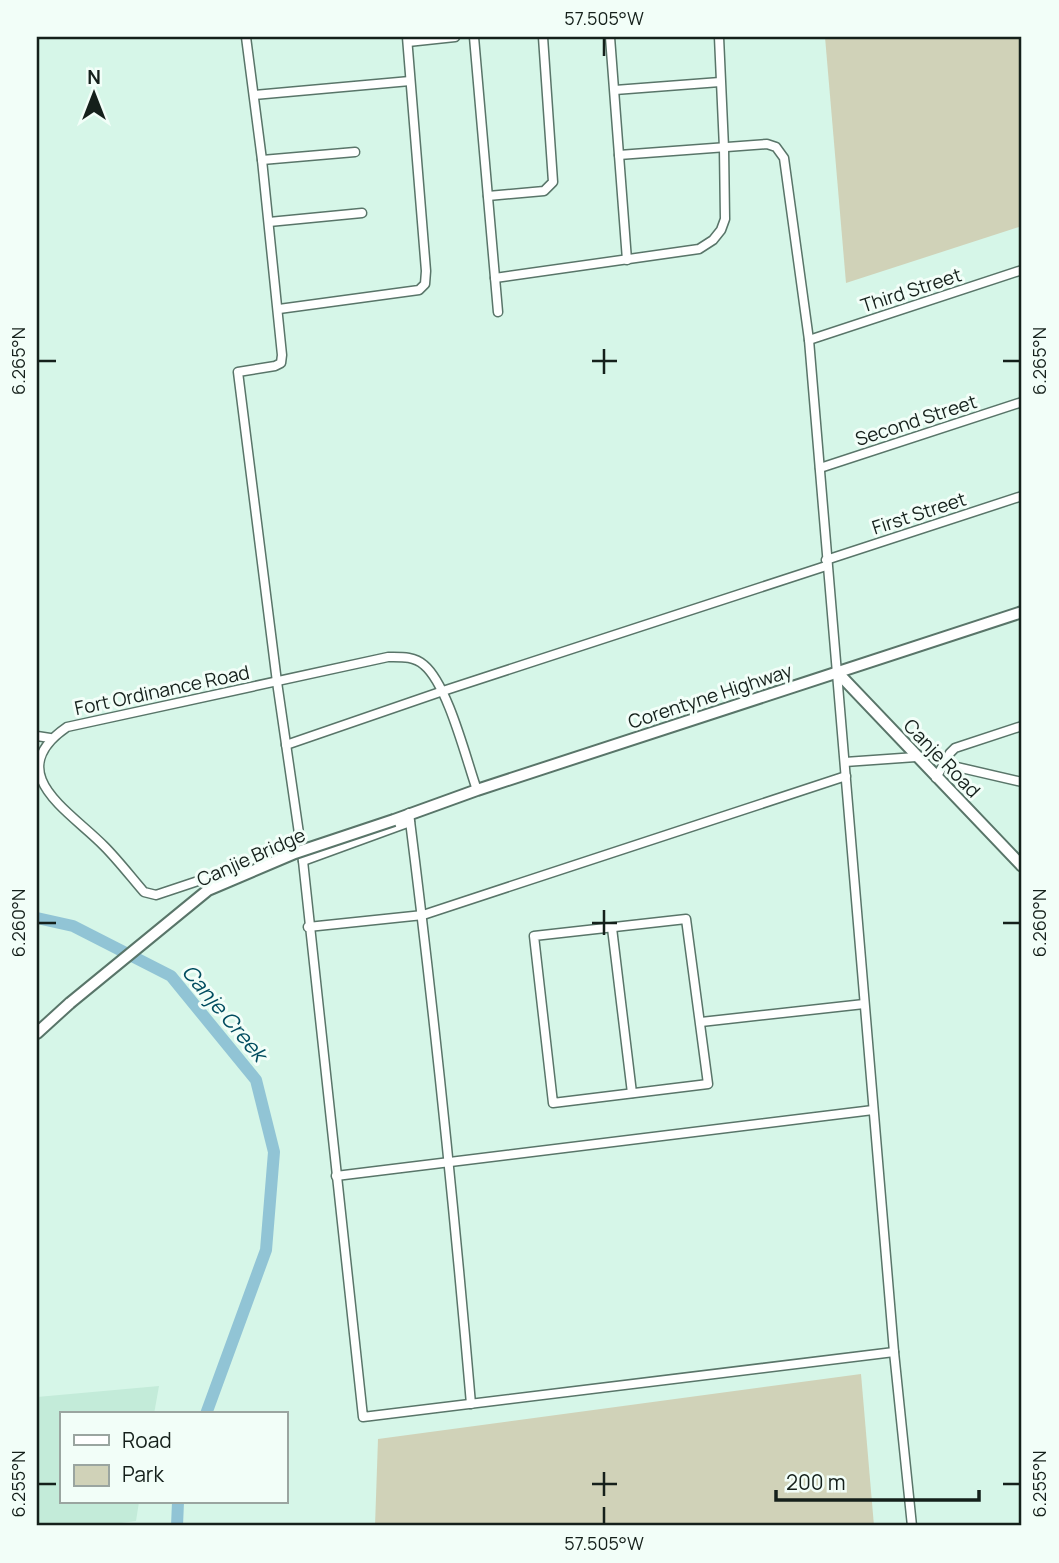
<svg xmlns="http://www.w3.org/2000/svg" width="1059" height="1563" viewBox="0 0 1059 1563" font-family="Manrope,sans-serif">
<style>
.built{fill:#c3ebd9}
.green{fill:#d0d2b8}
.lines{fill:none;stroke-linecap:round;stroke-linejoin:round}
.river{stroke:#91c4d5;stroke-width:12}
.street-casing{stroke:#597569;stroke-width:11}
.secondary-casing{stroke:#597569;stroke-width:14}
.street{stroke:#fff;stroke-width:8}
.secondary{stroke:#fff;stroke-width:10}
.secondary-bridge-casing{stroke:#597569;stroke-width:14;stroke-linecap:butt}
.secondary-bridge{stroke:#fff;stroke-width:10}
.ticks{fill:none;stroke:#15201b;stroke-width:2.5}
.labels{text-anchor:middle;stroke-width:6;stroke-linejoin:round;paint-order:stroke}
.street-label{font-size:19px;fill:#15201b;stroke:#f2fef8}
.water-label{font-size:21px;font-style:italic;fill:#004c5f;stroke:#f2fef8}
.neatline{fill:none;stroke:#15201b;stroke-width:2.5}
.ticks-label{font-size:18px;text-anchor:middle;fill:#15201b}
</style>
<rect width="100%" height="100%" fill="#d6f6e8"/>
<polygon class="built" points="159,1386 154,1414 61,1414 61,1502 139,1502 136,1521 98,1526 37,1526 37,1397"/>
<g class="green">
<polygon points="825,37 1022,37 1022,226 846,283"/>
<polygon points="861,1374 874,1526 375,1526 378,1439"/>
</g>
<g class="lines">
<g class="river">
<polyline points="37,918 73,926 171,976 256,1080 274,1152 266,1250 206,1414"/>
<polyline points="177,1526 178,1502"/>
</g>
<g class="street-casing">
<g id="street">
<polyline points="246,37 262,160 282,355 281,363 275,366 238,372 277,682 303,861 363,1417 894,1352"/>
<polyline points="474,37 498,312"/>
<polyline points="610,37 627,260"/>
<polyline points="408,42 455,37"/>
<polyline points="615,90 720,82"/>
<polyline points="254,95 410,81"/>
<polyline points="619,155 767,144 776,147 784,158 809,340 894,1352 912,1526"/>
<polyline points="262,160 355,152"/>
<polyline points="488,196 544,191 553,182 543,37"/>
<polyline points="269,222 362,213"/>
<polyline points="495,278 699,249 713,240 721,230 725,219 724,148 719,37"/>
<polyline points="279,309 419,290 425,284 426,271 407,37"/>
<polyline points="809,340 1022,270"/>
<polyline points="820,468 1022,402"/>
<polyline points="826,560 1022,496"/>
<polyline points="37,736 50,738"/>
<polyline points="286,745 443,691 826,566"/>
<polyline points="845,762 916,757"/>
<polyline points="944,764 1022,782"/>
<polyline points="936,778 950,753 955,748 1022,726"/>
<path d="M409,813c25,197 45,393 62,591"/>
<path d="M300,842l-63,26 -81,27 -12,-3c-13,-15 -26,-32 -40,-46 -34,-35 -104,-73 -37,-119l321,-70c13,0 26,-1 36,8 24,20 42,94 53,125"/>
<polyline points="303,861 410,822"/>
<polygon points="686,919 708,1084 553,1103 534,936"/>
<polyline points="308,927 423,915 846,776"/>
<polyline points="612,928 632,1093"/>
<polyline points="701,1022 864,1004"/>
<polyline points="336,1176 873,1110"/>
</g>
</g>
<g class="secondary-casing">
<g id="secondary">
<polyline points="838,673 1022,866"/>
<polyline points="394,820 477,790 1022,612"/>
<polyline points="37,1033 70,1003"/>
</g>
</g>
<use href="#street" class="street"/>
<use href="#secondary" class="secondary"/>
<g class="secondary-bridge-casing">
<polyline id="secondary-bridge" points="70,1003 208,890 295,853 394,820"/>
</g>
<use href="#secondary-bridge" class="secondary-bridge"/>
</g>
<path class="ticks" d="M604,38v18M604,349v25M38,361h18M592,361h25M1003,361h17M604,910v25M38,923h18M592,923h25M1003,923h17M604,1472v24M38,1484h18M592,1484h25M1003,1484h17M604,1507v17"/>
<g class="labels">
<g class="street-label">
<text transform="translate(911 290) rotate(-18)" y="7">Third Street</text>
<text transform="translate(916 420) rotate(-18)" y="7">Second Street</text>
<text transform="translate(919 513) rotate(-18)" y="7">First Street</text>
<text transform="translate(162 690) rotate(-12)" y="7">Fort Ordinance Road</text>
<text transform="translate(710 696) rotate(-18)" y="7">Corentyne Highway</text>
<text transform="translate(942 758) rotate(46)" y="7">Canje Road</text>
<text transform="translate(251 857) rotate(-24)" y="7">Canjie Bridge</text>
</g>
<g class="water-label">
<text transform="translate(224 1013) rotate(50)" y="7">Canje Creek</text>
</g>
</g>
<rect width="1059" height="1563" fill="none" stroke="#f2fef8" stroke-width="77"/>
<rect x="60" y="1412" width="228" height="91" fill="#f2fef8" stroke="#9aa5a0" stroke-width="2"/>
<rect x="74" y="1435" width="35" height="10" fill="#ffffff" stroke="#9aa5a0" stroke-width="2"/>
<text x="122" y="1448" font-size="21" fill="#15201b">Road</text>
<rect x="74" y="1465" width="35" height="21" fill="#d0d2b8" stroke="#9aa5a0" stroke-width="2"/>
<text x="122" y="1482" font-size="21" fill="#15201b">Park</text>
<g transform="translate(94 94)" stroke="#f2fef8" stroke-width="5" paint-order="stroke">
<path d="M0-5L12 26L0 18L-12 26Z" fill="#15201b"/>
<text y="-10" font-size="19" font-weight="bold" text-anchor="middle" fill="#15201b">N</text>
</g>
<path d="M776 1490v10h203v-10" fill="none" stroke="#15201b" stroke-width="3.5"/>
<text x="786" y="1490" font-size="21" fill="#15201b" stroke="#f2fef8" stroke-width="5" paint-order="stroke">200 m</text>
<rect x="38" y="38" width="982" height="1486" class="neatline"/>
<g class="ticks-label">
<text x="604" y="25">57.505°W</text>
<text transform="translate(19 361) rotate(-90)" y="6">6.265°N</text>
<text transform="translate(1040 361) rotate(-90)" y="6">6.265°N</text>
<text transform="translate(19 923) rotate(-90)" y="6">6.260°N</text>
<text transform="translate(1040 923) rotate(-90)" y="6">6.260°N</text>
<text transform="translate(19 1484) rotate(-90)" y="6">6.255°N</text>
<text transform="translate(1040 1484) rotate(-90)" y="6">6.255°N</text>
<text x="604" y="1550">57.505°W</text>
</g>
</svg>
